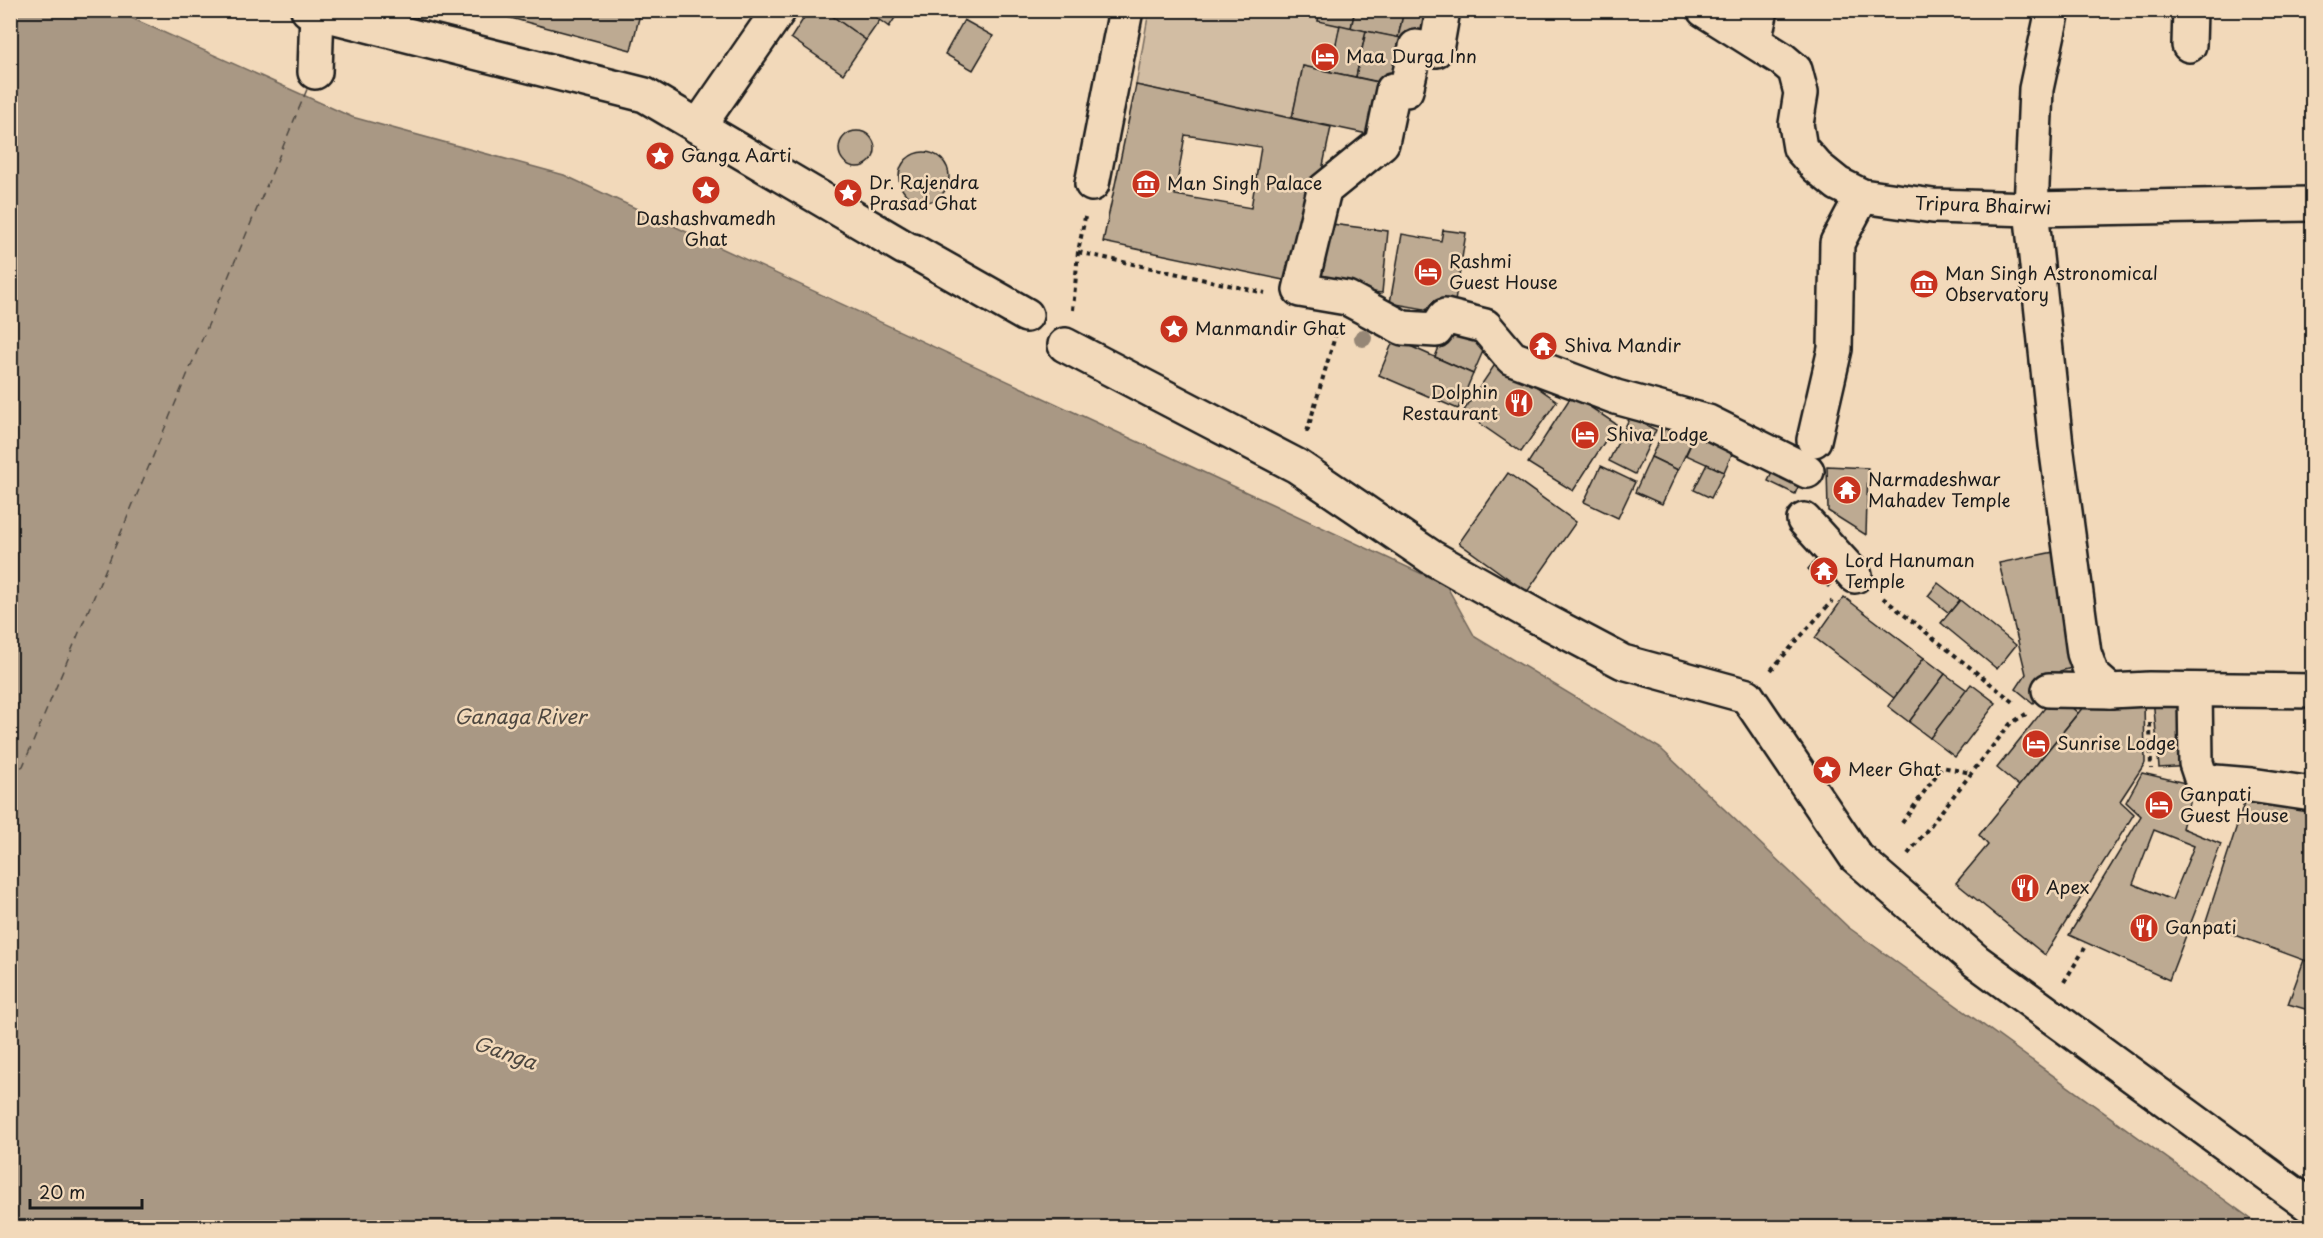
<svg xmlns="http://www.w3.org/2000/svg" width="2323" height="1238" viewBox="0 0 2323 1238" font-family="'Playpen Sans',sans-serif">
<style>
.green{fill:#d2bda3;stroke:#776c60;stroke-width:1.5}
.water{fill:#a99884;stroke:#71665a;stroke-width:1.5}
.lines{fill:none;stroke-linecap:round;stroke-linejoin:round}
.ferry{stroke:#4d4740;stroke-width:1.5;stroke-dasharray:8 6;stroke-linecap:butt}
.building{fill:#bdaa92;stroke:#1c1c1c;stroke-width:1.5;fill-rule:evenodd}
.minor-casing{stroke:#1c1c1c;stroke-width:38}
.path{stroke:#1c1c1c;stroke-width:4;stroke-dasharray:4.5 4.5;stroke-linecap:butt}
.minor{stroke:#f2d9ba;stroke-width:33}
.tree{fill:#968776}
.labels{text-anchor:middle;stroke-width:5;stroke-linejoin:round;paint-order:stroke}
.poi-label{font-size:18px;fill:#1c1c1c;stroke:#f2d9ba;text-anchor:start}
.street-label{font-size:18px;fill:#1c1c1c;stroke:#f2d9ba}
.water-label{font-size:20px;font-style:italic;fill:#4d4740;stroke:#f2d9ba}
</style>
<rect width="100%" height="100%" fill="#f2d9ba"/>
<filter id="ink" filterUnits="userSpaceOnUse"><feTurbulence type="fractalNoise" baseFrequency=".0167" numOctaves="2"/><feDisplacementMap in="SourceGraphic" scale="12" xChannelSelector="R" yChannelSelector="G"/><feConvolveMatrix kernelMatrix="1 2 1 2 8 2 1 2 1" color-interpolation-filters="sRGB"/></filter>
<g filter="url(#ink)">
<polygon class="green" points="1149,11 1320,11 1318,21 1340,25 1330,72 1303,66 1292,118 1136,85"/>
<polygon class="water" points="10,11 116,11 352,117 564,175 1446,585 1475,637 1660,748 1848,927 2262,1227 11,1227"/>
<g class="lines">
<polyline class="ferry" points="10,776 23,766 308,87"/>
</g>
<g class="building">
<polygon points="378,10 419,10 416,21"/>
<polygon points="509,10 641,10 631,50 507,17"/>
<polygon points="809,10 824,10 866,40 843,74 791,38"/>
<polygon points="824,10 866,10 880,20 866,40"/>
<polygon points="866,10 900,10 889,27"/>
<polygon points="1320,10 1355,10 1351,28 1318,21"/>
<polygon points="1355,10 1404,10 1398,38 1351,28"/>
<polygon points="1404,10 1421,10 1439,14 1433,45 1398,38"/>
<polygon points="964,20 993,36 973,70 945,54"/>
<polygon points="1340,25 1366,31 1356,77 1330,72"/>
<polygon points="1366,31 1411,40 1402,87 1356,77"/>
<polygon points="1303,66 1387,84 1377,136 1292,118"/>
<path d="M1136,85l195,42 -12,58 -26,97 -190,-40zM1185,135l76,12 -10,61 -76,-13z"/>
<circle cx="857" cy="149" r="18"/>
<circle cx="924" cy="177" r="25"/>
<polygon points="1323,223 1388,231 1382,293 1316,286"/>
<polygon points="1443,230 1466,233 1453,314 1390,303 1402,234 1441,241"/>
<polygon points="1448,325 1487,342 1473,374 1435,357"/>
<polygon points="1394,339 1473,374 1458,409 1379,375"/>
<polygon points="1498,360 1557,401 1521,452 1463,412"/>
<polygon points="1572,395 1616,424 1573,491 1528,463"/>
<polygon points="1630,417 1656,430 1635,474 1609,461"/>
<polygon points="1667,424 1694,437 1678,470 1651,457"/>
<polygon points="1698,429 1735,447 1724,472 1686,455"/>
<polygon points="1651,457 1678,470 1662,504 1635,492"/>
<polygon points="1777,463 1803,475 1795,494 1768,481"/>
<polygon points="1707,464 1724,472 1711,498 1694,490"/>
<polygon points="1601,466 1635,482 1618,518 1584,502"/>
<polygon points="1827,466 1868,468 1866,535 1828,511"/>
<polygon points="1508,473 1576,522 1527,592 1459,543"/>
<polygon points="2054,552 2080,666 2060,671 2033,703 2016,689 2026,674 1999,563"/>
<polygon points="1820,555 1840,572 1828,587 1808,569"/>
<polygon points="1938,583 1960,600 1949,613 1928,596"/>
<polygon points="1844,597 1924,658 1894,698 1815,638"/>
<polygon points="1960,600 2016,645 1997,669 1941,623"/>
<polygon points="1924,658 1945,674 1909,722 1888,706"/>
<polygon points="1945,674 1967,690 1930,738 1909,722"/>
<polygon points="1971,684 1996,703 1955,757 1930,738"/>
<polygon points="2056,694 2078,713 2019,786 1997,768"/>
<polygon points="2186,695 2191,766 2159,768 2153,697"/>
<polygon points="2144,698 2145,763 2120,801 2134,814 2045,955 1956,883 1988,845 1979,835 2088,701"/>
<path d="M2142,773l52,12 -12,43 39,16 -52,136 -100,-45 72,-119 -15,-14zM2154,830l40,16 -22,54 -39,-16z"/>
<polygon points="2249,788 2312,797 2312,963 2205,924"/>
<polygon points="2304,960 2312,963 2312,1011 2288,1004"/>
</g>
<g class="lines">
<g class="minor-casing">
<g id="minor">
<polyline points="308,10 645,95 905,248"/>
<polyline points="1443,10 1436,50 1416,47 1406,90 1393,90 1382,143 1324,190 1300,290 1347,298 1403,328 1436,330 1445,316 1485,326 1512,358 1616,397 1708,422 1807,471"/>
<polyline points="1704,10 1782,59 1795,70 1801,93 1796,124 1800,148 1817,167 1838,184 1862,196 1933,206 2031,209 2312,204"/>
<polyline points="2053,10 2036,89 2031,209 2056,445 2084,653 2092,675 2110,691 2149,689 2312,691"/>
<polyline points="1754,41 1761,10"/>
<polyline points="2189,45 2190,10"/>
<polyline points="315,72 317,10"/>
<polyline points="698,127 779,10"/>
<polyline points="1092,184 1126,10"/>
<polyline points="913,251 1026,315"/>
<polyline points="1065,345 1297,466 1431,557 1534,615 1623,662 1747,696 1856,857 1976,961 2312,1207"/>
<polyline points="1814,440 1835,349 1837,243 1862,196"/>
<polyline points="1804,520 1855,576"/>
<polyline points="2049,690 2110,691"/>
<polyline points="2195,690 2196,763 2201,778 2215,782 2251,785 2312,794"/>
</g>
</g>
<g class="path">
<polyline points="1078,252 1265,293"/>
<polyline points="1073,310 1078,252 1085,217"/>
<polyline points="1307,432 1336,333"/>
<polyline points="1883,598 2016,704"/>
<polyline points="1771,670 1832,601"/>
<polyline points="2150,723 2151,769"/>
<polyline points="1902,823 1942,767 1971,773"/>
<polyline points="1908,854 2010,724 2026,714"/>
<polyline points="2064,982 2085,948"/>
</g>
<use href="#minor" class="minor"/>
</g>
<circle class="tree" cx="1363" cy="338" r="9"/>
</g>
<defs>
<g id="hotel-disc" transform="scale(1.5)"><circle r="9.5" fill="#c8321e" stroke="#f2d9ba"/><path d="M-6-4.5h1.5V1H6V5H4.5V3h-9V5H-6ZM-4 0a1.8 1.8 0 1 1 3.6 0ZM.5 0V-2.5h3Q6-2.5 6 0Z" fill="#fff"/></g>
<g id="sight-disc" transform="scale(1.5)"><circle r="9.5" fill="#c8321e" stroke="#f2d9ba"/><path d="M0-6L1.8-2.2L6-1.7L2.9 1.2L3.7 5.4L0 3.3L-3.7 5.4L-2.9 1.2L-6-1.7L-1.8-2.2Z" fill="#fff"/></g>
<g id="museum-disc" transform="scale(1.5)"><circle r="9.5" fill="#c8321e" stroke="#f2d9ba"/><path d="M0-6L6-3V-2H-6V-3ZM-5-1h2V3h-2ZM-1-1h2V3h-2ZM3-1h2V3H3ZM-6 4H6V6H-6Z" fill="#fff"/></g>
<g id="temple-disc" transform="scale(1.5)"><circle r="9.5" fill="#c8321e" stroke="#f2d9ba"/><path d="M0-6L5-2H3V0L6.5 2.5H4V6H1.5V3h-3V6H-4V2.5H-6.5L-3 0V-2H-5Z" fill="#fff"/></g>
<g id="restaurant-disc" transform="scale(1.5)"><circle r="9.5" fill="#c8321e" stroke="#f2d9ba"/><path d="M-5-6h1v4h1v-4h1v4h1v-4h1v5L-1.5 .5V6h-2V.5L-5-1ZM5-6V6H3V1.5H1.5Q1.5-4 5-6Z" fill="#fff"/></g>
</defs>
<g fill-rule="evenodd">
<use href="#hotel-disc" x="1325" y="57"/>
<use href="#sight-disc" x="660" y="156"/>
<use href="#museum-disc" x="1146" y="184"/>
<use href="#sight-disc" x="706" y="190"/>
<use href="#sight-disc" x="848" y="193"/>
<use href="#hotel-disc" x="1428" y="272"/>
<use href="#museum-disc" x="1924" y="284"/>
<use href="#sight-disc" x="1174" y="329"/>
<use href="#temple-disc" x="1543" y="346"/>
<use href="#restaurant-disc" x="1519" y="403"/>
<use href="#hotel-disc" x="1585" y="435"/>
<use href="#temple-disc" x="1847" y="490"/>
<use href="#temple-disc" x="1824" y="571"/>
<use href="#hotel-disc" x="2036" y="744"/>
<use href="#sight-disc" x="1827" y="770"/>
<use href="#hotel-disc" x="2159" y="805"/>
<use href="#restaurant-disc" x="2025" y="888"/>
<use href="#restaurant-disc" x="2144" y="928"/>
</g>
<g class="labels">
<g class="poi-label">
<text x="1346" y="63">Maa Durga Inn</text>
<text x="681" y="162">Ganga Aarti</text>
<text x="869" y="189">Dr. Rajendra<tspan x="869" dy="21">Prasad Ghat</tspan></text>
<text x="1167" y="190">Man Singh Palace</text>
<text x="706" y="225" text-anchor="middle">Dashashvamedh<tspan x="706" dy="21">Ghat</tspan></text>
<text x="1449" y="268">Rashmi<tspan x="1449" dy="21">Guest House</tspan></text>
<text x="1945" y="280">Man Singh Astronomical<tspan x="1945" dy="21">Observatory</tspan></text>
<text x="1195" y="335">Manmandir Ghat</text>
<text x="1564" y="352">Shiva Mandir</text>
<text x="1498" y="399" text-anchor="end">Dolphin<tspan x="1498" dy="21">Restaurant</tspan></text>
<text x="1606" y="441">Shiva Lodge</text>
<text x="1868" y="486">Narmadeshwar<tspan x="1868" dy="21">Mahadev Temple</tspan></text>
<text x="1845" y="567">Lord Hanuman<tspan x="1845" dy="21">Temple</tspan></text>
<text x="2057" y="750">Sunrise Lodge</text>
<text x="1848" y="776">Meer Ghat</text>
<text x="2180" y="801">Ganpati<tspan x="2180" dy="21">Guest House</tspan></text>
<text x="2046" y="894">Apex</text>
<text x="2165" y="934">Ganpati</text>
</g>
<g class="street-label">
<text transform="translate(1983 206) rotate(2)" y="6">Tripura Bhairwi</text>
</g>
<g class="water-label">
<text x="520" y="724">Ganaga River</text>
<text transform="translate(505 1053) rotate(19)" y="7">Ganga</text>
</g>
</g>
<rect width="2323" height="1238" fill="none" stroke="#f2d9ba" stroke-width="36"/>
<rect x="18" y="18" width="2287" height="1202" fill="none" stroke="#1c1c1c" stroke-width="2" filter="url(#ink)"/>
<path d="M30 1199v9h112v-9" fill="none" stroke="#1c1c1c" stroke-width="3"/>
<text x="39" y="1199" font-size="18" fill="#1c1c1c" stroke="#f2d9ba" stroke-width="4.5" paint-order="stroke">20 m</text>
</svg>
